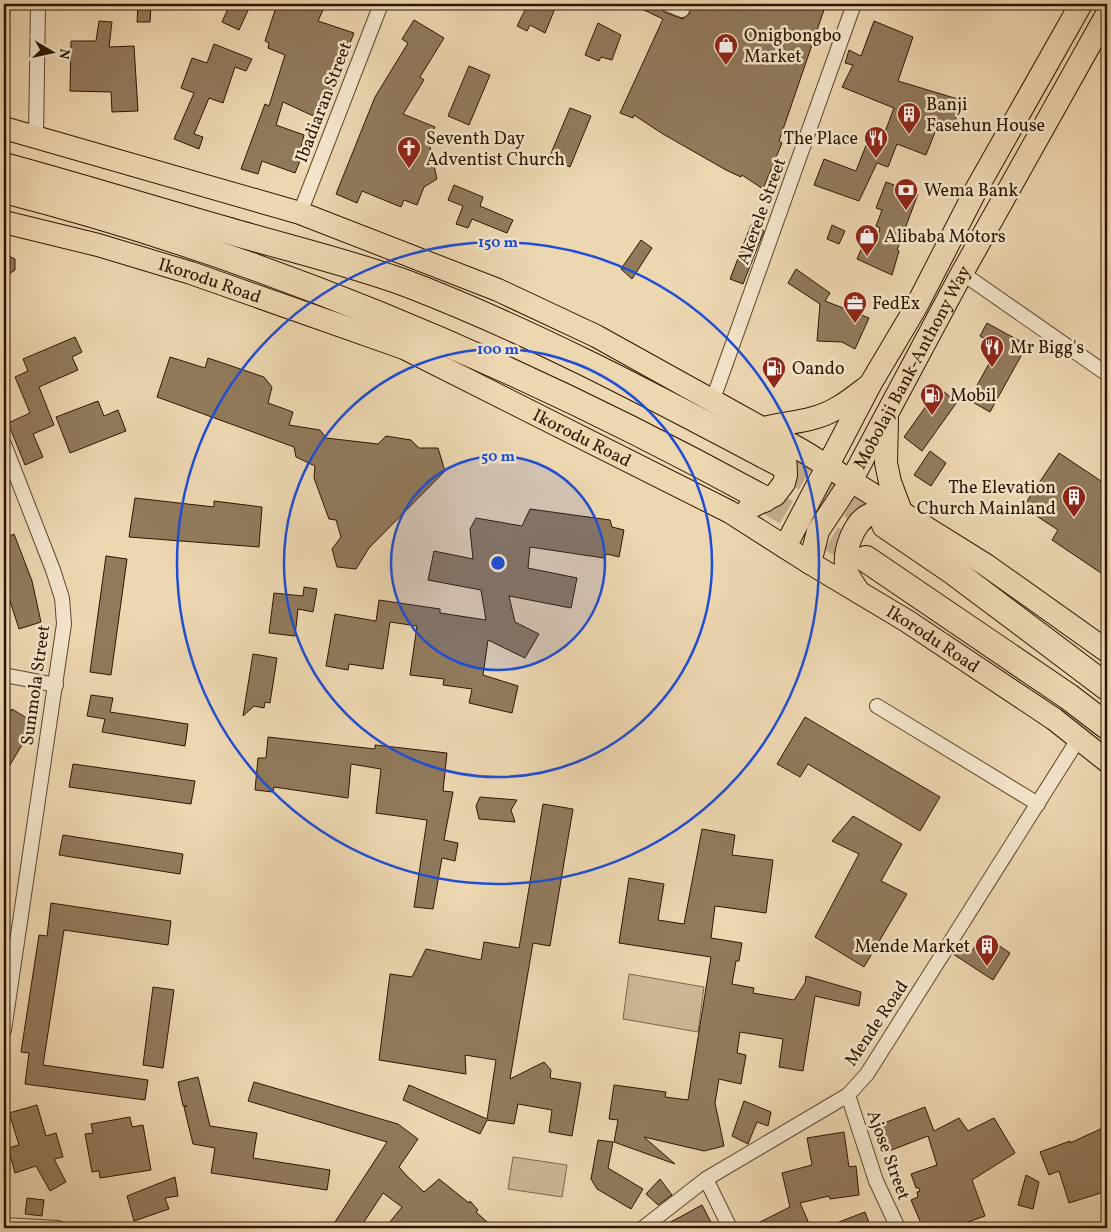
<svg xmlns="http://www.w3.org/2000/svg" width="1111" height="1232" viewBox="0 0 1111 1232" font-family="Vollkorn,serif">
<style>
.green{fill:#cdb693;stroke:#7e664a}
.building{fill:#917a5c;stroke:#2e1500}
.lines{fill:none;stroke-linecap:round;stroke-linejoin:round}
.highway-tunnel{stroke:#c7b08e;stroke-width:26;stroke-dasharray:26 13;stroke-linecap:butt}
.street-casing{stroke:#5e462c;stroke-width:16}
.primary-casing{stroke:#2e1500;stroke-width:24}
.highway-casing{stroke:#2e1500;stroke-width:28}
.street{stroke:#f3e5cc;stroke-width:14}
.primary{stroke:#edd7b1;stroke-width:22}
.highway{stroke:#edd7b1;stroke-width:26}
.ring{fill:none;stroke:#1d4ed8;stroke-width:2.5}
.labels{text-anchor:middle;stroke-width:5;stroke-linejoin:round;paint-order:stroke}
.poi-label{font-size:18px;fill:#2e1500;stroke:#f3e5cc;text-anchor:start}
.street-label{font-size:18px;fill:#2e1500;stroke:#f3e5cc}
.centre{fill:#1d4ed8;stroke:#f3e5cc;stroke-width:2.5}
.ring-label{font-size:15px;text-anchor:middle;font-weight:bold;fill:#1d4ed8;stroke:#f3e5cc;stroke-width:5;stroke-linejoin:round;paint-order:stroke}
</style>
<rect width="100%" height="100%" fill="#edd7b1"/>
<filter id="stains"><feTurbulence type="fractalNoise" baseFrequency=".004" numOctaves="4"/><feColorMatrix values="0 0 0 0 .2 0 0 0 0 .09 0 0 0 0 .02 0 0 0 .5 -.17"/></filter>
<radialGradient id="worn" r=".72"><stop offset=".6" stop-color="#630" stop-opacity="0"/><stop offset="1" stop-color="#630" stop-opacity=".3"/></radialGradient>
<g class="green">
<polygon points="629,974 704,987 698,1032 623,1019"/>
<polygon points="513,1157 567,1165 562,1197 508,1189"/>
</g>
<g class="building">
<polygon points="138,4 151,4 150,22 137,22"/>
<polygon points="230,4 251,4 239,30 222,22"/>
<polygon points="277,4 310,4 323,10 318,21 354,33 320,119 283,102 276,125 304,135 301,148 304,151 295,173 262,161 258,174 241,169 265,104 269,106 285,55 268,48 269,43 265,41"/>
<polygon points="528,4 550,4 556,6 545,33 530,25 527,31 517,26"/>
<polygon points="631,4 659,4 664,12 683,19 690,13 688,4 826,4 779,141 782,143 763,189 742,175 741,177 726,170 663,134 634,115 633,118 620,113 663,19"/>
<polygon points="414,20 444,38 420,77 424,80 403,114 435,127 429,142 437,179 424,187 417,205 404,200 401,207 362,191 357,203 336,194 375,97 408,43 402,39"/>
<polygon points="99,21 112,22 109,47 134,46 138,111 112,112 111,92 70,91 71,41 96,41"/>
<polygon points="874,21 913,37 898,81 961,100 954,126 939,122 926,155 897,144 888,167 877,163 859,201 814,185 824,159 856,171 867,143 879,148 894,108 842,87 853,65 845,63 849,50 861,56"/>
<polygon points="598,23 621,35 612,60 601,57 599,61 585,55"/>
<polygon points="214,44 252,59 246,71 235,67 223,103 209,98 194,134 203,137 199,149 174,139 194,93 181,88 192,58 207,63"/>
<polygon points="469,66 490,75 469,125 448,116"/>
<polygon points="570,108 591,116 570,167 549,158"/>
<polygon points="886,182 918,194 897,250 899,251 892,275 857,259 863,245 874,248 880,228 876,226 882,210 876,208"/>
<polygon points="454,185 483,197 480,206 513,220 507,233 472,219 468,228 456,224 463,206 448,200"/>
<polygon points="751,225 764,231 743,284 730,279"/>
<polygon points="832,225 845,231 839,244 827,239"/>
<polygon points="641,240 652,248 632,279 621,269"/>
<polygon points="4,254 15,259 15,270 4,277"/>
<polygon points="796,269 830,293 825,301 869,318 855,349 842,342 817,341 820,304 788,283"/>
<polygon points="987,323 1027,345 990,412 969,400 991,360 990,342 980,336"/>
<polygon points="75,337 82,352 72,357 78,370 39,387 54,425 33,434 43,457 25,465 8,423 30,413 15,377 28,371 23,359"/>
<polygon points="170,357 205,368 208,358 264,377 272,387 268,403 293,412 289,425 320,430 326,438 378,444 386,436 411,440 419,448 438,448 445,471 369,548 356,569 337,567 332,549 341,537 336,520 329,519 314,478 315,466 296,457 294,447 157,397"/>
<polygon points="939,388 957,402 922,451 904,437"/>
<polygon points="98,401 104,416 118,410 126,431 70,453 56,417"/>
<polygon points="930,451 946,463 931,486 914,475"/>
<polygon points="1059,453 1107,485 1107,577 1052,540 1058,530 1023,507"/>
<polygon points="135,498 214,507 214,501 262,507 259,547 129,537"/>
<polygon points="530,509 610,520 612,527 624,530 619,557 607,554 604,558 530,547 528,568 577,578 571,608 509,596 515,622 539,634 525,658 488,640 483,675 518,686 512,713 469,703 472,689 443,685 444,679 410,675 417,626 390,622 383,669 349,664 348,670 326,666 335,614 376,621 379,600 440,609 440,613 486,620 481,590 428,580 434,551 473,559 470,529 476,518 522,526"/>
<polygon points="14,534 32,581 41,622 19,629 4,582 4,539"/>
<polygon points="106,556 127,559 111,675 90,672"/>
<polygon points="304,587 317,589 313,612 298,609 295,636 269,633 274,593 303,596"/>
<polygon points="253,654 277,658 270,703 265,702 264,708 254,706 243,716"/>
<polygon points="91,695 113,698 110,712 188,724 185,746 102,732 105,719 87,716"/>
<polygon points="12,709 35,723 4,775 4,711 8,715"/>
<polygon points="805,717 940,797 920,831 808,764 800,777 777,764"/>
<polygon points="268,737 375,749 375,745 447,753 443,791 453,792 444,840 458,843 455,861 442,858 433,909 414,907 427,820 376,813 381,769 351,764 348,798 274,787 273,792 255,790 258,758 266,758"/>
<polygon points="73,764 195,781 191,804 69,787"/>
<polygon points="480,797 517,800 511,810 515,822 479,819 476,806"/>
<polygon points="543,804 573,809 550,946 533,943 510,1079 544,1062 551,1070 550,1078 581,1083 572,1136 549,1132 552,1110 518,1104 514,1124 487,1120 480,1134 403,1100 409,1085 487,1119 496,1060 465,1055 466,1074 379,1060 390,974 412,977 426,949 481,960 484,942 519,948"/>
<polygon points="853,816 902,844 881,881 907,894 864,967 815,937 859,854 832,841"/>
<polygon points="702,829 735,835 732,855 773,860 766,913 715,906 711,938 742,943 739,961 736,961 732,984 754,988 753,993 794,1000 805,983 806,976 861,992 859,1006 815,996 803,1071 779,1067 783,1039 740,1032 737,1053 746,1055 741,1084 719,1079 715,1103 724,1146 704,1151 644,1137 675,1164 614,1142 618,1120 609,1119 614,1085 666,1092 665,1097 688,1100 711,957 619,943 629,878 664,884 658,920 684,924"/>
<polygon points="63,835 183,854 180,874 59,855"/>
<polygon points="51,903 171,921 168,945 64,930 43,1065 148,1080 145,1100 25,1084 29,1053 21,1052 39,935 47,936"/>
<polygon points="983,935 1010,953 993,980 953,954 960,943 972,951"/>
<polygon points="153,987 174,990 163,1068 143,1065"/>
<polygon points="198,1077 210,1126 257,1133 253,1158 330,1170 327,1190 211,1173 215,1148 193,1144 184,1107 187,1106 183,1106 178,1082"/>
<polygon points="254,1082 398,1124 418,1139 399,1167 407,1176 424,1192 439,1179 469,1203 470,1201 478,1210 476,1212 494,1228 385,1228 402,1207 383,1193 360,1228 331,1228 387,1142 248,1101"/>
<polygon points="744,1101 771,1112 768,1126 757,1122 748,1144 732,1136"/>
<polygon points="37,1105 46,1136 56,1133 63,1157 54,1159 66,1182 50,1191 36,1166 15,1173 8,1148 19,1145 9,1113"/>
<polygon points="925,1107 934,1131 959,1118 968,1131 994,1118 1015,1153 972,1180 985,1216 951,1228 923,1228 911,1200 918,1197 917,1192 920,1191 919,1188 916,1188 911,1174 937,1165 928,1136 889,1151 879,1125"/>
<polygon points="130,1117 132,1127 143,1125 151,1170 100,1178 99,1171 92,1172 85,1134 93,1133 91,1124"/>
<polygon points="1107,1126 1107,1191 1069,1203 1059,1171 1049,1175 1040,1152 1070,1141 1070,1143"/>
<polygon points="844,1132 849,1167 856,1166 859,1195 830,1199 829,1196 800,1203 811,1228 748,1228 790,1207 782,1173 812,1165 807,1138"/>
<polygon points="598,1140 613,1142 608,1168 643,1189 631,1209 597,1189 591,1179"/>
<polygon points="1026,1175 1039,1182 1033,1209 1018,1205"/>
<polygon points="175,1177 178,1196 165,1198 169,1209 134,1221 127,1196"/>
<polygon points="660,1179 672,1195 658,1205 646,1194"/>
<polygon points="27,1198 44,1200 42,1216 25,1214"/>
<polygon points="702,1205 714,1228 659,1228 680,1217"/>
<polygon points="865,1212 871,1228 826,1228 826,1227"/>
</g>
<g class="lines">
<g class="highway-tunnel">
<polyline points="783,465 885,525"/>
<polyline points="764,499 866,559"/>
</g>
<g class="street-casing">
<g id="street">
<polyline points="668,4 682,10"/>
<polyline points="36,136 38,4"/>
<polyline points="300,213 381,4"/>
<polyline points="962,273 1107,374"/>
<polyline points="712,402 854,4"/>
<polyline points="4,444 53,570 62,598 64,624 4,1030"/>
<polyline points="4,675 56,685"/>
<polyline points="877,706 1038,804"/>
<polyline points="848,1095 876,1181 898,1228"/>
<polyline points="706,1179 730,1228"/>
<polyline points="4,1225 58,1228"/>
<polyline points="643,1228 706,1179 848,1095 867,1074 1079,738"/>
</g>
</g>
<g class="primary-casing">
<g id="primary">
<polyline points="4,128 300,213 498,290 596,336 803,451 986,565 1107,651"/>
<path id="s1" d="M4,222l94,23 93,28 213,75 326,164 80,51 97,58 147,98 53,42"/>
<polyline points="887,418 886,463 890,482 902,514"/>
<path d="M749,508l26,-13 9,-12 2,-8 -1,-22 -21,-25c17,-5 33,-5 49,-10 21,-5 37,-18 54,-31"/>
<polyline points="785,547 871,383 916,307 977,188 1081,4"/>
<path id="s2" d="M810,563l8,-32 33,-50 111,-208 145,-259"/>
<path d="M859,592c-5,-8 -11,-14 -13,-24 -2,-17 7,-47 25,-54 9,-4 21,-1 31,0"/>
</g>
</g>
<g class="highway-casing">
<g id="highway">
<path d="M4,166c74,20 148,43 222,64 61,18 122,32 182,54 130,50 252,116 375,181"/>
<path d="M4,190c266,68 519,177 760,309"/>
<polyline points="885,525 954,572 1107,687"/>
<polyline points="866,559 1069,697 1107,726"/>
</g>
</g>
<use href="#street" class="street"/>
<use href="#primary" class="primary"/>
<use href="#highway" class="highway"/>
</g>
<circle cx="498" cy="563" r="107" fill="#1d4ed8" fill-opacity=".12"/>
<g class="ring">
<circle cx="498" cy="563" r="107"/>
<circle cx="498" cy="563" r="214"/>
<circle cx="498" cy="563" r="321"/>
</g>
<defs>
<g id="shop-pin" transform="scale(1.25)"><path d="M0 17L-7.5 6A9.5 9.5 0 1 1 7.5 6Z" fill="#8f2418" stroke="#f3e5cc"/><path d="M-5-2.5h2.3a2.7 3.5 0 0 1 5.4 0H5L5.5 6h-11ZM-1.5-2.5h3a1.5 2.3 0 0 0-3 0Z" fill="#fff"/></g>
<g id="building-pin" transform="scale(1.25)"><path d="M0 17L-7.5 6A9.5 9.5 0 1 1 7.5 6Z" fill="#8f2418" stroke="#f3e5cc"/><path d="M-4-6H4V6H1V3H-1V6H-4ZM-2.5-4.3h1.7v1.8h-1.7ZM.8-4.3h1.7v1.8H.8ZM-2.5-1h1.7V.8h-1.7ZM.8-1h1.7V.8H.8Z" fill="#fff"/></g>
<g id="restaurant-pin" transform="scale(1.25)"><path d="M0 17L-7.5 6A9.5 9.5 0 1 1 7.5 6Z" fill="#8f2418" stroke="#f3e5cc"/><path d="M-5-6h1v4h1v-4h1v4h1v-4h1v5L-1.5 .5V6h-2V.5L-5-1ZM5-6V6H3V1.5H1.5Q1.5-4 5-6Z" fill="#fff"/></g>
<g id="church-pin" transform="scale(1.25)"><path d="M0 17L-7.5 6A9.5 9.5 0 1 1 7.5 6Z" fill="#8f2418" stroke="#f3e5cc"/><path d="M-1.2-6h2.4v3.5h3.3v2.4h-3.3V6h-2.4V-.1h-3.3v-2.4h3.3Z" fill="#fff"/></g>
<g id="bank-pin" transform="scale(1.25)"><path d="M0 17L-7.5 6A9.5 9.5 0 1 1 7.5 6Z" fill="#8f2418" stroke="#f3e5cc"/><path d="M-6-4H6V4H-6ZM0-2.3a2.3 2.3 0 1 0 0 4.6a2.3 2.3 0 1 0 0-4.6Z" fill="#fff"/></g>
<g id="office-pin" transform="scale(1.25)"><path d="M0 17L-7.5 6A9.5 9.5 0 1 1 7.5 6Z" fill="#8f2418" stroke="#f3e5cc"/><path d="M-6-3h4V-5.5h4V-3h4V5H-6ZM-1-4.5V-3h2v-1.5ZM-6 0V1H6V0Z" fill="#fff"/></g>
<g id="fuel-pin" transform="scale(1.25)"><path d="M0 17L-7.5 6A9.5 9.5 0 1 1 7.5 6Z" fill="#8f2418" stroke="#f3e5cc"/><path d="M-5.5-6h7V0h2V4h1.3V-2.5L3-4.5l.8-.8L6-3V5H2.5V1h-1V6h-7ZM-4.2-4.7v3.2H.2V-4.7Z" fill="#fff"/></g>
</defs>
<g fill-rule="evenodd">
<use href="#shop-pin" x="726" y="45"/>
<use href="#building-pin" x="909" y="114"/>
<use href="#restaurant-pin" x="876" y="138"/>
<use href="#church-pin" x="409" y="148"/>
<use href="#bank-pin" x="906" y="190"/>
<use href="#shop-pin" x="867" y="236"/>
<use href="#office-pin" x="855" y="303"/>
<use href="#restaurant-pin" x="992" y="347"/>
<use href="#fuel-pin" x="774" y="368"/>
<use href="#fuel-pin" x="932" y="395"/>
<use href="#building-pin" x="1074" y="497"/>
<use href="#building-pin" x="987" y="946"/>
</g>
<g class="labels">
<g class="poi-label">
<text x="744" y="41">Onigbongbo<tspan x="744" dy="21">Market</tspan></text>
<text x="926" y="110">Banji<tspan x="926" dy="21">Fasehun House</tspan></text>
<text x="426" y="144">Seventh Day<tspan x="426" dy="21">Adventist Church</tspan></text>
<text x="858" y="144" text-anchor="end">The Place</text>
<text x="924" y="196">Wema Bank</text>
<text x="884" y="242">Alibaba Motors</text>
<text x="872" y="309">FedEx</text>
<text x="1010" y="353">Mr Bigg's</text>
<text x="792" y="374">Oando</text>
<text x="950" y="401">Mobil</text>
<text x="1056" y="493" text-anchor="end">The Elevation<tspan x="1056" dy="21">Church Mainland</tspan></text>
<text x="970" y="952" text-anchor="end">Mende Market</text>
</g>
<g class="street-label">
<text transform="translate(323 102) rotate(-69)" y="6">Ibadiaran Street</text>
<text transform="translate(761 211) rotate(-70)" y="6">Akerele Street</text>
<text dy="6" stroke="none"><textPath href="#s1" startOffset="214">Ikorodu Road</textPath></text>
<text dy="6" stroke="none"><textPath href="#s2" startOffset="222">Mobolaji Bank-Anthony Way</textPath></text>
<text dy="6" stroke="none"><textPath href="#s1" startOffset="619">Ikorodu Road</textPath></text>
<text dy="6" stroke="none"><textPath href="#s1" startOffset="1024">Ikorodu Road</textPath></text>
<text transform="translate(35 685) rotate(-82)" y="6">Sunmola Street</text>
<text transform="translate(876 1023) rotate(-56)" y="6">Mende Road</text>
<text transform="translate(889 1155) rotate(70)" y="6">Ajose Street</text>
</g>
</g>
<circle cx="498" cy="563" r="8" class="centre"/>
<g class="ring-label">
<text x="498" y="247">150 m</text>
<text x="498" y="354">100 m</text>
<text x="498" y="461">50 m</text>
</g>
<rect width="1111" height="1232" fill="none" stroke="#edd7b1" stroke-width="20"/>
<rect x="5" y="5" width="1101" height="1222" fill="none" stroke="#2e1500" stroke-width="2.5"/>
<rect x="10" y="10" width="1091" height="1212" fill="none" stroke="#2e1500"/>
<g transform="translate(52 52) rotate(99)" stroke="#f3e5cc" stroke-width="4" paint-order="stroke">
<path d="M0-4L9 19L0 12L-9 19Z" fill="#2e1500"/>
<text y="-8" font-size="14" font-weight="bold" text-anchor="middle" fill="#2e1500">N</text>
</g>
<rect width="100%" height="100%" filter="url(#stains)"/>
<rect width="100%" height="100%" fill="url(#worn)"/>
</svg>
